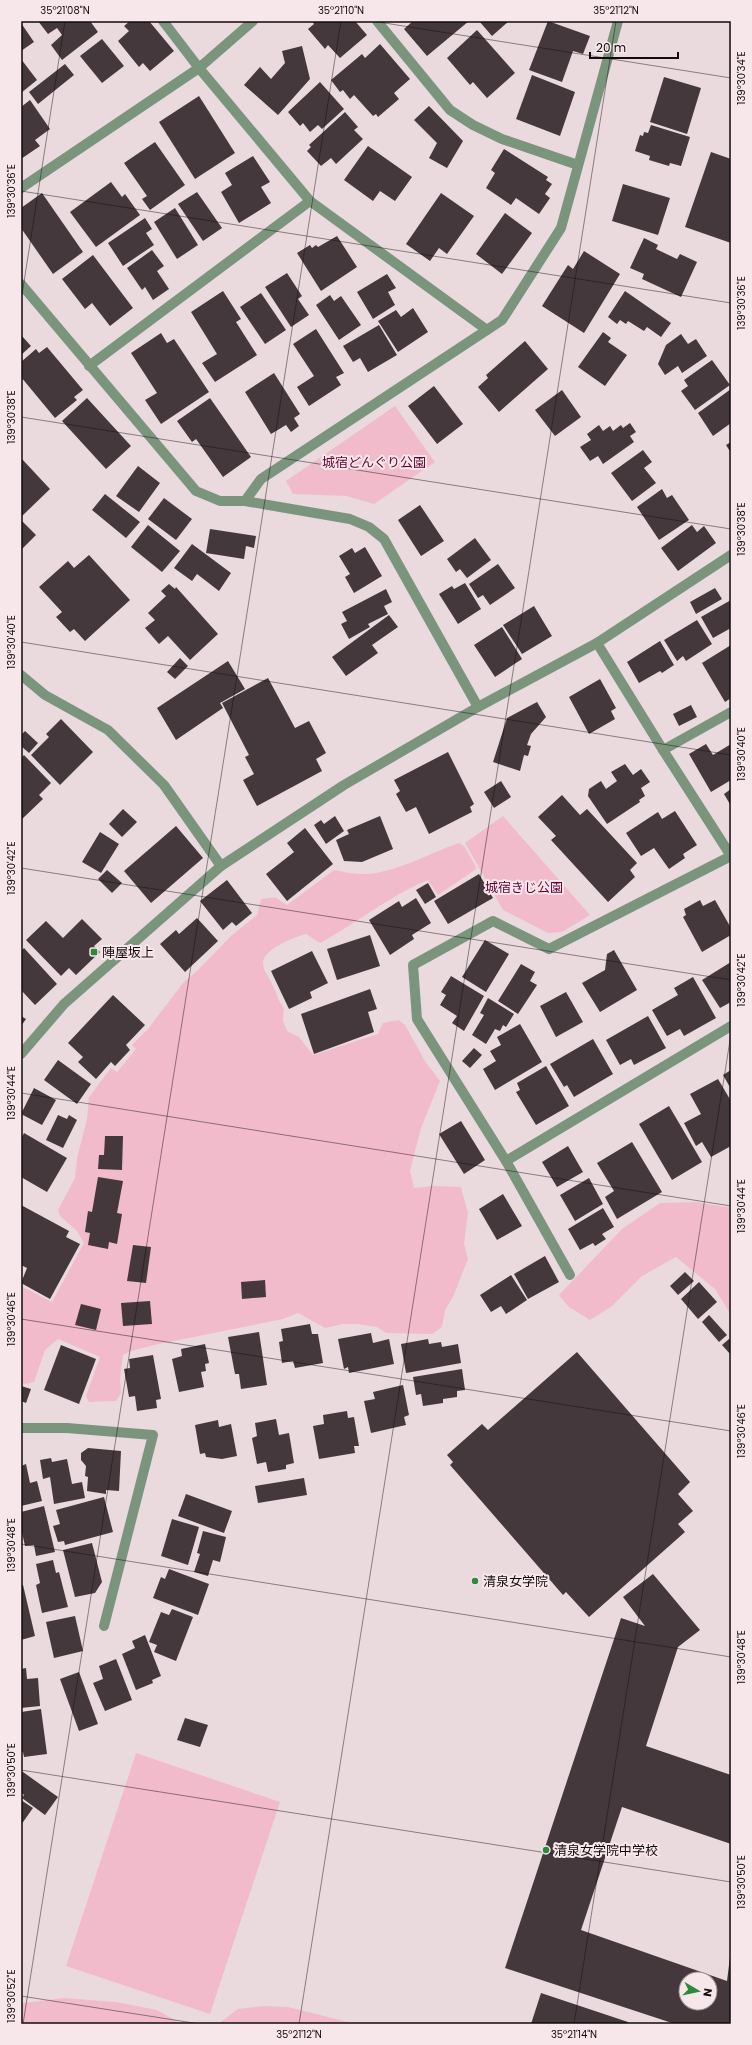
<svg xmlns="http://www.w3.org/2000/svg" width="752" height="2045" viewBox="0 0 752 2045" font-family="Poppins,'Noto Sans JP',sans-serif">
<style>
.green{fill:#f2bbcc}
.building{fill:#45383c;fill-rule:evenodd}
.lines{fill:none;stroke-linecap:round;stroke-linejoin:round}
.minor{stroke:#7b957d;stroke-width:10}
.tertiary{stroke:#7b957d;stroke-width:10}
.ticks{fill:none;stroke:#110b0d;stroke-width:1;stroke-opacity:0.45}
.poi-dot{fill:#2d8a3c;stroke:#f7e7eb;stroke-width:1.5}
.labels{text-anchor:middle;stroke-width:4;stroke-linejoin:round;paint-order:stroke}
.park-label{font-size:13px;fill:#620032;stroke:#f7e7eb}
.poi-label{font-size:13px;fill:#110b0d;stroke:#f7e7eb;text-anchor:start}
.neatline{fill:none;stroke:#110b0d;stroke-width:1.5}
.ticks-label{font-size:10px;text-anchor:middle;fill:#110b0d}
</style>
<rect width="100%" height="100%" fill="#eadade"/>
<g class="green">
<polygon points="395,406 435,462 374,504 346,496 293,494 286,481"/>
<polygon points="503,816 590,915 562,932 548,933 503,910 465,843"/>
<path d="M459,843l5,3 12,21 -1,3 -37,25 -10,-15c-39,16 -71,43 -108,63l-14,-9c-11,3 -43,15 -43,29 0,8 7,15 10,23 4,8 5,15 11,22l-1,13 4,10 12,6 14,18 65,-21 5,-11 16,-3 6,5 20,36 15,20 -19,47 -11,43 4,17 19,-2 28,1 7,26 -4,31 4,15 -15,38 -8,13 -3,17 -10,7 -46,-1 -9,-6 -20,-3h-14l-18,4 -27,-15 -15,6 -129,26 -23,6 -8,4 -3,24 1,14 -5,8 -27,1 -3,-6 14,-39 -42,-18 -13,11 -11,32 -8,2 -5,-1v-97l31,16 32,-59 -7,-12 -17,-15 -2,-6 17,-32 2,-20 10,-39 2,-22 22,-29 6,4 19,-23 -4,-4 16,-16 35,-46 14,-12 34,-35 26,-21 4,-16 14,-2 12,8 47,-35c8,1 17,4 25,4 32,2 70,-21 100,-31z"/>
<polygon points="696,1202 731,1208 731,1315 715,1289 676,1257 642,1276 611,1307 590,1320 569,1307 559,1295 622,1229 660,1203"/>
<polygon points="136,1753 280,1802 210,2014 66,1966"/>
<polygon points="64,1998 116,2002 157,2010 178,2022 196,2024 21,2024 21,2006 23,2003"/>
<polygon points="266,2006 288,2007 356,2024 218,2024 238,2009"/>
</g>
<g class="building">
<polygon points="38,21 90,21 98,32 62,60 51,45 62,35 57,28 48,34"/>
<polygon points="130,21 149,21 174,51 150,71 143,63 139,67 118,41 129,31 124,26"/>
<polygon points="312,21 355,21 367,35 340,58 328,45 325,49 308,29 314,24"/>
<polygon points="413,21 469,21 427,56 404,29"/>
<polygon points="479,21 509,21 492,36"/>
<polygon points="548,21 590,36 583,54 573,51 562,82 529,70"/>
<polygon points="21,23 34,42 21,51"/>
<polygon points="477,30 515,73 487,98 473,82 470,85 447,58"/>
<polygon points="102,39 124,66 102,83 80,56"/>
<polygon points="380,44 410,79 394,93 399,99 378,117 376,114 373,116 354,95 350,99 343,90 340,92 331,80 362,54 365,58"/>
<polygon points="302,46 310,79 278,115 244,85 260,67 271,79 285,63 282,51"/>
<polygon points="21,59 37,80 21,93"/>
<polygon points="65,64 74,75 38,104 29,92"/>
<polygon points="532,75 575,92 560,136 516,119"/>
<polygon points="664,77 701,88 687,134 650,122"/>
<polygon points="320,82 344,109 322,129 318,125 310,132 303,123 300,126 288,112"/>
<polygon points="199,96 235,153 195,179 159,122"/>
<polygon points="30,100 50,129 35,140 40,146 21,159 21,107"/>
<polygon points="429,106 463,141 447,168 429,158 437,143 414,120"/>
<polygon points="345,112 358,127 354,130 363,139 336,164 331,158 321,166 307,151 311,147 309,145"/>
<polygon points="651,125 690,137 681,166 670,163 669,166 649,160 650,156 635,151 640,135 643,136 644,132 648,133"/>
<polygon points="155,142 185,185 150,210 142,199 147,196 124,163"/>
<polygon points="368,146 412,177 395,201 380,191 373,201 344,180"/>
<polygon points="504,149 548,177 546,180 552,184 545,194 550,198 539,214 516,198 511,205 486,188 495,173 491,170"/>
<polygon points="711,152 731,159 731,243 685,227"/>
<polygon points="253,156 270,182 261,187 271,203 239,223 221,192 232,185 225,173"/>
<polygon points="111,182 122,197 125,194 140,215 96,247 70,212"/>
<polygon points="623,184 670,198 658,235 612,221"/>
<polygon points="197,192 222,228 203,241 178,204"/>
<polygon points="42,193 83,252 53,274 21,228 21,208"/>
<polygon points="441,193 474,216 447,254 439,248 430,261 406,244"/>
<polygon points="175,208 198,245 177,259 154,222"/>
<polygon points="505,213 532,233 502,274 476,254"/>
<polygon points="145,218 152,229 146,233 154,245 123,266 108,243"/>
<polygon points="337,236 357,267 321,291 297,253 310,245 312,248 316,245 318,247"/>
<polygon points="644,238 658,245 656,249 677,259 680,254 697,262 681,297 642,279 644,274 630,268"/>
<polygon points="152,250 164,266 157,271 169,289 153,300 145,287 142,290 127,268"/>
<polygon points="584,251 620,274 584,333 542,306 568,265 573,269"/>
<polygon points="93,255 133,308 110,326 92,303 85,309 62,279"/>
<polygon points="287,273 302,296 298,299 309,315 291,327 265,287"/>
<polygon points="387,274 396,288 388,292 395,305 373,319 357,292"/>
<polygon points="223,291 241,319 236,322 257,355 215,382 202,363 217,354 191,312"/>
<polygon points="625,291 671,323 661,337 647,327 644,331 628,321 626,324 620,320 617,324 608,317"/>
<polygon points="261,293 286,330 265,344 240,307"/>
<polygon points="330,295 334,301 341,296 361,325 339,340 316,305"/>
<polygon points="413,308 428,332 398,352 378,321 396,310 401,317"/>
<polygon points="379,325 397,355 368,372 360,358 353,362 343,346"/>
<polygon points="316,329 344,373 336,377 341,385 309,406 297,387 314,376 293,344"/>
<polygon points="603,332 611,338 608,342 627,355 605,386 578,367"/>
<polygon points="161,333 167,343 174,339 209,392 161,424 145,400 157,393 131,353"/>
<polygon points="681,334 688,344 696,339 707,356 682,373 678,366 665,375 658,364 666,345"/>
<polygon points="21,335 31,346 21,355"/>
<polygon points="525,341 548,369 499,412 478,387 488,378 486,375"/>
<polygon points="47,347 83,390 74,397 77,400 55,418 21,377 21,362 36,349 39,353"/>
<polygon points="712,360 730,385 695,410 681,391 688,386 684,380"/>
<polygon points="274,373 300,414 294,418 299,426 291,432 286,425 271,434 245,392"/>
<polygon points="434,386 463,424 437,444 408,406"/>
<polygon points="731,389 731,423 713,436 698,413"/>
<polygon points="562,390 581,417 555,436 535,410"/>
<polygon points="87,398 131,446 106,469 62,421"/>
<polygon points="210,398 251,457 223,477 196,439 192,442 177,421"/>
<polygon points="630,423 636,432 630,436 634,442 603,464 598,456 590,461 580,447 591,440 587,434 599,425 603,431 610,426 613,431 621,425 623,428"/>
<polygon points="731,442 731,453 726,445"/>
<polygon points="643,450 652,462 644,468 656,483 632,501 611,473"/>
<polygon points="21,458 50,489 21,517"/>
<polygon points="138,466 160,483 139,512 116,496"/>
<polygon points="662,489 667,498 672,495 689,520 659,540 637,507"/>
<polygon points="105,494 140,522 126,538 92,510"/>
<polygon points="164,498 192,519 176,540 148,519"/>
<polygon points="420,505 444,541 421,556 398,520"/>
<polygon points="21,520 36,535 21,550"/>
<polygon points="148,525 180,551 162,572 131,547"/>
<polygon points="692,525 697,532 704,526 716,543 678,571 661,548"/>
<polygon points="210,529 256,536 254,548 246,546 244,559 206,553"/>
<polygon points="475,538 491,560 467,578 460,569 456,572 447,559"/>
<polygon points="192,544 231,573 219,591 197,574 192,581 174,568"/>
<polygon points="365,547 382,576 354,593 345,577 350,574 339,556 352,548 355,553"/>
<polygon points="89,555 130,600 85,641 74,629 70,632 56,617 62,612 39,587 68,561 74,568"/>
<polygon points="498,564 515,588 490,605 483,595 478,598 469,584"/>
<polygon points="465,583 481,609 458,624 439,594 452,586 454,589"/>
<polygon points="169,584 175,589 176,587 218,634 190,660 168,636 159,644 145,628 155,620 148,613 166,596 161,591"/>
<polygon points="715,588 722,599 696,614 690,602"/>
<polygon points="386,589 392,602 384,606 388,614 368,624 370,627 349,639 341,624 347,621 342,612"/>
<polygon points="731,600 731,628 713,638 701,617"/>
<polygon points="534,606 552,636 522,654 503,625"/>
<polygon points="389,615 398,627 372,645 378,653 346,676 332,657"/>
<polygon points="697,620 712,644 686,661 683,656 677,661 664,640"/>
<polygon points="502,627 522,659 495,677 474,645"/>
<polygon points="660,641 674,665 662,673 660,671 639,683 627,662"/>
<polygon points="731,645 731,698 725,702 702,663"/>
<polygon points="180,658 188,666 175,679 167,672"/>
<polygon points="228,661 245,689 220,703 223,708 176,740 157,708"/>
<polygon points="268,678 295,728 309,721 326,753 316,759 322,771 257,806 243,780 254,774 245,757 249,755 222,703"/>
<polygon points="600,679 616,708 611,711 615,719 589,734 569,697"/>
<polygon points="537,702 546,717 531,734 527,745 531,746 528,756 524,755 520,771 493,762 507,718"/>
<polygon points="691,705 697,717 679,726 673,714"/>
<polygon points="61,719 93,752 60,785 31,755 49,737 46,734"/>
<polygon points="25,731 38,743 29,753 21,746 21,735"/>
<polygon points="706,744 713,755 731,744 731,780 711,792 689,754"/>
<polygon points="448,752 474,804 470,807 472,812 429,834 416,807 406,812 396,794 400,791 394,780"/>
<polygon points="24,755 51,783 39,795 43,799 21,820 21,758"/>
<polygon points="625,764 633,775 641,769 650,782 641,788 645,796 639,800 640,802 607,824 588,796 589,789 601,781 606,789 617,781 611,772"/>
<polygon points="501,781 511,797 494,808 484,792"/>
<polygon points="731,789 731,806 724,794"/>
<polygon points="562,795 580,815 587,809 637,863 630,870 635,877 608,902 551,840 556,836 538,817"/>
<polygon points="123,809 137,822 122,837 109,824"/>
<polygon points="675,811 697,845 683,854 685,858 669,869 654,848 641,856 626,833 658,812 662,819"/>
<polygon points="335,816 344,831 326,844 314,825 321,820 324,824"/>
<polygon points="380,816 393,849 362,862 344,861 336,840 349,834 347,830"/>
<polygon points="176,826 203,858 151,903 124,871"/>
<polygon points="305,828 333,864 287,901 266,874 294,852 287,843"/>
<polygon points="100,832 119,844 101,873 82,862"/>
<polygon points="107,870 122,883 112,893 98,879"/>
<polygon points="479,874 493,898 448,924 434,901"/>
<polygon points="227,880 252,913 236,926 232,922 223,930 200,901"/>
<polygon points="428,883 436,897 425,904 416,890"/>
<polygon points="416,898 431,923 412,935 414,939 390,955 369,920 399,901 402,907"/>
<polygon points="700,900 703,906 715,900 731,928 731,935 702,952 683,917 686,915 684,909"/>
<polygon points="197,918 218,941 185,972 160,944 176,930 179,934"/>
<polygon points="82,919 102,939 94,946 100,952 76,975 69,968 61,976 26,940 46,921 63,938"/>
<polygon points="370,935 380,966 337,980 327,949"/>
<polygon points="485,940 509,954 486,992 462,977"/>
<polygon points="24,948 57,984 35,1005 21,990 21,951"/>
<polygon points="614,950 637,990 600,1012 582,983 605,970 607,954"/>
<polygon points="312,951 328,983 310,992 312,998 289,1009 271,971"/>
<polygon points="731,962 731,1002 720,1008 702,980"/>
<polygon points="521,964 535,972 530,981 537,985 518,1014 498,1001"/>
<polygon points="451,976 484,996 464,1031 452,1023 457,1016 440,1005 446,995 441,992"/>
<polygon points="693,977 716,1018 684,1036 680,1029 667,1036 652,1010 678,995 674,988"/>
<polygon points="370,989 377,1009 368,1012 374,1032 314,1054 301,1014"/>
<polygon points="566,992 583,1022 556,1037 540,1006"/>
<polygon points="113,995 145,1025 126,1045 130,1050 115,1066 111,1062 96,1079 78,1062 83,1057 68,1043"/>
<polygon points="488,998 514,1014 506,1027 503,1025 500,1031 495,1029 486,1044 472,1035 484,1015 480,1013"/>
<polygon points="21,1016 26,1019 21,1026"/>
<polygon points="648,1016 666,1048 634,1065 631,1059 620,1065 606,1040"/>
<polygon points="520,1024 542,1062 495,1090 483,1069 496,1061 490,1051 501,1045 497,1037"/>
<polygon points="593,1039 613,1074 574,1097 567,1085 564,1087 550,1064"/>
<polygon points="474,1048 482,1055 470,1068 462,1061"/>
<polygon points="58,1060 91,1084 77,1104 44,1080"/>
<polygon points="546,1066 569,1106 536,1125 516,1092 520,1090 517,1083"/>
<polygon points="731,1070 731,1089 723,1075"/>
<polygon points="718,1079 731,1101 731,1146 711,1157 702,1142 696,1146 684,1123 701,1114 690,1094"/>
<polygon points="34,1088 56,1100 42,1125 21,1114"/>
<polygon points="669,1106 702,1162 672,1180 639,1124"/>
<polygon points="58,1115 67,1119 69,1115 77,1120 63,1148 46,1140"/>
<polygon points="461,1121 485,1160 464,1174 439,1134"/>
<polygon points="24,1133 67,1158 47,1192 21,1177 21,1139"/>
<polygon points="105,1136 123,1136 122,1170 98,1169 99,1155 104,1155"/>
<polygon points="632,1142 662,1192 617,1219 605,1197 614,1191 597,1163"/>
<polygon points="568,1146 583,1172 557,1187 542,1162"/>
<polygon points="98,1177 123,1181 117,1213 122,1214 117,1244 109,1242 108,1249 88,1245 90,1233 85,1232 88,1211 92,1212"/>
<polygon points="589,1178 603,1204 575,1221 560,1195"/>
<polygon points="503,1194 522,1226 497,1240 479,1209"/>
<polygon points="21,1205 69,1231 66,1237 80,1244 50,1299 21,1283 27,1268 21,1265"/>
<polygon points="603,1208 614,1227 602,1234 606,1239 595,1246 593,1243 580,1250 568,1229"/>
<polygon points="133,1245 151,1247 146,1283 127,1281"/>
<polygon points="545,1256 559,1282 528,1299 514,1274"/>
<polygon points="685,1272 694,1281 678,1295 670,1286"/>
<polygon points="511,1275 527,1300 506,1314 501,1306 491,1312 480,1295"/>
<polygon points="265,1280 266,1297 242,1299 241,1282"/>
<polygon points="699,1282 717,1302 698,1319 681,1299"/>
<polygon points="150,1301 152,1324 123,1326 121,1303"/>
<polygon points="81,1304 101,1309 96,1330 75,1325"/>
<polygon points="709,1315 727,1335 719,1342 702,1322"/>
<polygon points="310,1324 312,1334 318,1334 323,1363 295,1368 293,1361 282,1363 279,1342 283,1341 281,1329"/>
<polygon points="259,1332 267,1385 241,1389 239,1374 235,1374 228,1337"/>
<polygon points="371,1333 373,1343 389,1339 394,1364 349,1373 348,1367 344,1369 338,1339"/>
<polygon points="428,1339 429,1344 441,1342 442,1347 458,1344 461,1363 406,1373 401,1344"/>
<polygon points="729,1339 731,1340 731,1355 722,1345"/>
<polygon points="205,1344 209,1363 205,1364 206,1371 201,1372 204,1387 179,1392 172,1359 182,1356 181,1349"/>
<polygon points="61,1345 96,1359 79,1404 44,1390"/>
<polygon points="577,1352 690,1482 678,1494 693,1511 678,1524 685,1532 589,1617 566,1592 563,1595 450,1465 453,1462 447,1455 482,1424 488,1430"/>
<polygon points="153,1355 161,1399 156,1400 157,1408 137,1411 135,1396 129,1397 124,1369 130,1368 129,1359"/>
<polygon points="462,1369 465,1390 457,1391 457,1397 443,1399 443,1403 423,1406 421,1394 416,1395 413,1377"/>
<polygon points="403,1385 409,1415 404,1417 406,1425 371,1433 364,1401 375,1399 373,1392"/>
<polygon points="21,1386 31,1389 26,1403 21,1401"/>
<polygon points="347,1411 348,1418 354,1417 359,1446 354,1446 355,1453 319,1459 313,1426 324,1424 323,1415"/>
<polygon points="276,1419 279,1435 289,1433 294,1463 286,1465 286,1469 268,1472 266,1462 257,1464 252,1438 257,1436 255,1423"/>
<polygon points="218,1420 219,1427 231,1424 237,1456 222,1459 206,1457 205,1453 200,1454 195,1425"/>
<polygon points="88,1448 121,1451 119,1491 106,1490 106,1494 87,1491 88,1477 85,1476 86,1466 81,1460 81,1453"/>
<polygon points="51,1458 52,1462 67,1459 72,1484 82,1482 85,1498 54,1504 50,1477 43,1479 40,1460"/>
<polygon points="26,1464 30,1483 37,1481 42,1501 21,1506 21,1466"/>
<polygon points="304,1478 307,1495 258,1503 255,1486"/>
<polygon points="186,1494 232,1511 224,1533 178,1516"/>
<polygon points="104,1497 113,1532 65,1545 64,1541 58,1542 53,1526 60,1524 56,1510"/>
<polygon points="44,1506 55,1552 36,1556 34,1545 25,1546 21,1528 21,1512"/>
<polygon points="172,1519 199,1527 188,1565 161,1556"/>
<polygon points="203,1531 226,1537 220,1562 213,1560 208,1576 194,1572 200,1554 197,1553"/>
<polygon points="92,1543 102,1582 95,1593 75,1597 63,1550"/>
<polygon points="53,1560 56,1573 59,1572 68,1607 42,1613 36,1585 40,1583 36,1564"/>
<polygon points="169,1569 209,1584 198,1615 153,1598 161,1577 165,1579"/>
<path d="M653,1574l47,56 -22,17 -32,99 85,29v69l-109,-37 -41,123 146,51 4,-32v75h-56l-170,-56 116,-350 24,8 -22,-29zM686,1979h24v24h-24z"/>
<polygon points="21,1585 23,1585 35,1636 21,1640"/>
<polygon points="172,1609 193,1617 176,1661 154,1652 157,1645 149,1642 161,1612 169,1615"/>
<polygon points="75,1616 83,1651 54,1658 46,1622"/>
<polygon points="145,1635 161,1676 152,1680 153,1683 136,1690 122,1654 135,1648 132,1641"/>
<polygon points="116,1659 132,1700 105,1711 93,1683 103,1679 99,1666"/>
<polygon points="26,1668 27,1679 38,1678 40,1706 21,1708 21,1669"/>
<polygon points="79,1672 98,1724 79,1731 60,1679"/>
<polygon points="41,1709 47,1754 24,1757 23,1752 21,1752 21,1712"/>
<polygon points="185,1718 208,1725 200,1747 177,1740"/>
<polygon points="23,1772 58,1797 45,1815 22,1798 24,1795 21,1792 21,1774"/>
<polygon points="21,1800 33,1808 21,1825"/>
<polygon points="541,1993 628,2022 627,2024 531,2024"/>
</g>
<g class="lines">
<g class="minor">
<polyline points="163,21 199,68 310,201 487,330"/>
<polyline points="377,21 450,110 473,125 502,139 578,165"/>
<polyline points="21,188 199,68 253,21"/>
<polyline points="21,284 196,491 220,501 245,501 350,519 369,527 384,539 478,707"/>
<polyline points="89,366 310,201"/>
<polyline points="245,501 261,479 502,320 561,228 618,21"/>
<polyline points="21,675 45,695 108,730 164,785 221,866"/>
<polyline points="663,750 731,712"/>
<polyline points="506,1161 731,1026"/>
<polyline points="570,1275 506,1161 417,1019 413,965 493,921 549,949 731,856 663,750 597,643"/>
<polyline points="21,1428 67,1428 153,1435 104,1626"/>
</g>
<polyline class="tertiary" points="21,1054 64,1004 221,866 344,785 478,707 597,643 731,555"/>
</g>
<path class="ticks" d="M372,21l359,57M21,191l710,112M21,301l44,-280M21,417l710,112M21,642l710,113M21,868l710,112M21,1093l710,113M21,1319l710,112M21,1544l710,113M21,1770l710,112M21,1996l179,28M23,2024l318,-2003M299,2024l317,-2003M574,2024l157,-990"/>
<g class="poi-dot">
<rect x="90" y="948" width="8" height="8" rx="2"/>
<circle cx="475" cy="1581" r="4"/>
<circle cx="546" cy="1850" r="4"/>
</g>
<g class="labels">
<g class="park-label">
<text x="374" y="467">城宿どんぐり公園</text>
<text x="524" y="892">城宿きじ公園</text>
</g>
<g class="poi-label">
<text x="102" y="957">陣屋坂上</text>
<text x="483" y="1586">清泉女学院</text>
<text x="554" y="1855">清泉女学院中学校</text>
</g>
</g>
<rect width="752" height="2045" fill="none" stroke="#f7e7eb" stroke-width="44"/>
<g transform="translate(698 1991) rotate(99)"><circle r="19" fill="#f7e7eb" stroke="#9b8f92"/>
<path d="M0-3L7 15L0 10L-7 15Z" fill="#2d8a3c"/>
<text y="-6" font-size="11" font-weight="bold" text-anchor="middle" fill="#110b0d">N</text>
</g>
<path d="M590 52v6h88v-6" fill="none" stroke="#110b0d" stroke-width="2"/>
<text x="596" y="52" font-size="12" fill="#110b0d" stroke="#f7e7eb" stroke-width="3" paint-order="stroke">20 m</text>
<rect x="22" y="22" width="708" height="2001" class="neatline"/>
<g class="ticks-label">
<text x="65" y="14">35°21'08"N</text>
<text x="341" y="14">35°21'10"N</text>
<text x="616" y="14">35°21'12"N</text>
<text transform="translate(741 78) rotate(-90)" y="4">139°30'34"E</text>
<text transform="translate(11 191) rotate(-90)" y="4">139°30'36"E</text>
<text transform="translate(741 303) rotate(-90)" y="4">139°30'36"E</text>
<text transform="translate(11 417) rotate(-90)" y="4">139°30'38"E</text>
<text transform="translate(741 529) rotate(-90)" y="4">139°30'38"E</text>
<text transform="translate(11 642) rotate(-90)" y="4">139°30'40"E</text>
<text transform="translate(741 754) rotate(-90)" y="4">139°30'40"E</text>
<text transform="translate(11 868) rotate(-90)" y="4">139°30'42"E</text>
<text transform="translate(741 980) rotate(-90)" y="4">139°30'42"E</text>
<text transform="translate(11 1093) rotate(-90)" y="4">139°30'44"E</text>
<text transform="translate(741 1206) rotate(-90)" y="4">139°30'44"E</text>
<text transform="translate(11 1319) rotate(-90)" y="4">139°30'46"E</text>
<text transform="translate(741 1431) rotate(-90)" y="4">139°30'46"E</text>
<text transform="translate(11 1545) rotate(-90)" y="4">139°30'48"E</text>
<text transform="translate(741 1657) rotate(-90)" y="4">139°30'48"E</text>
<text transform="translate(11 1770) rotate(-90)" y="4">139°30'50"E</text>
<text transform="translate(741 1882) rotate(-90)" y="4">139°30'50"E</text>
<text transform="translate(11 1996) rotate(-90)" y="4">139°30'52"E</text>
<text x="299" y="2038">35°21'12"N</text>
<text x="574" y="2038">35°21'14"N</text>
</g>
</svg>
